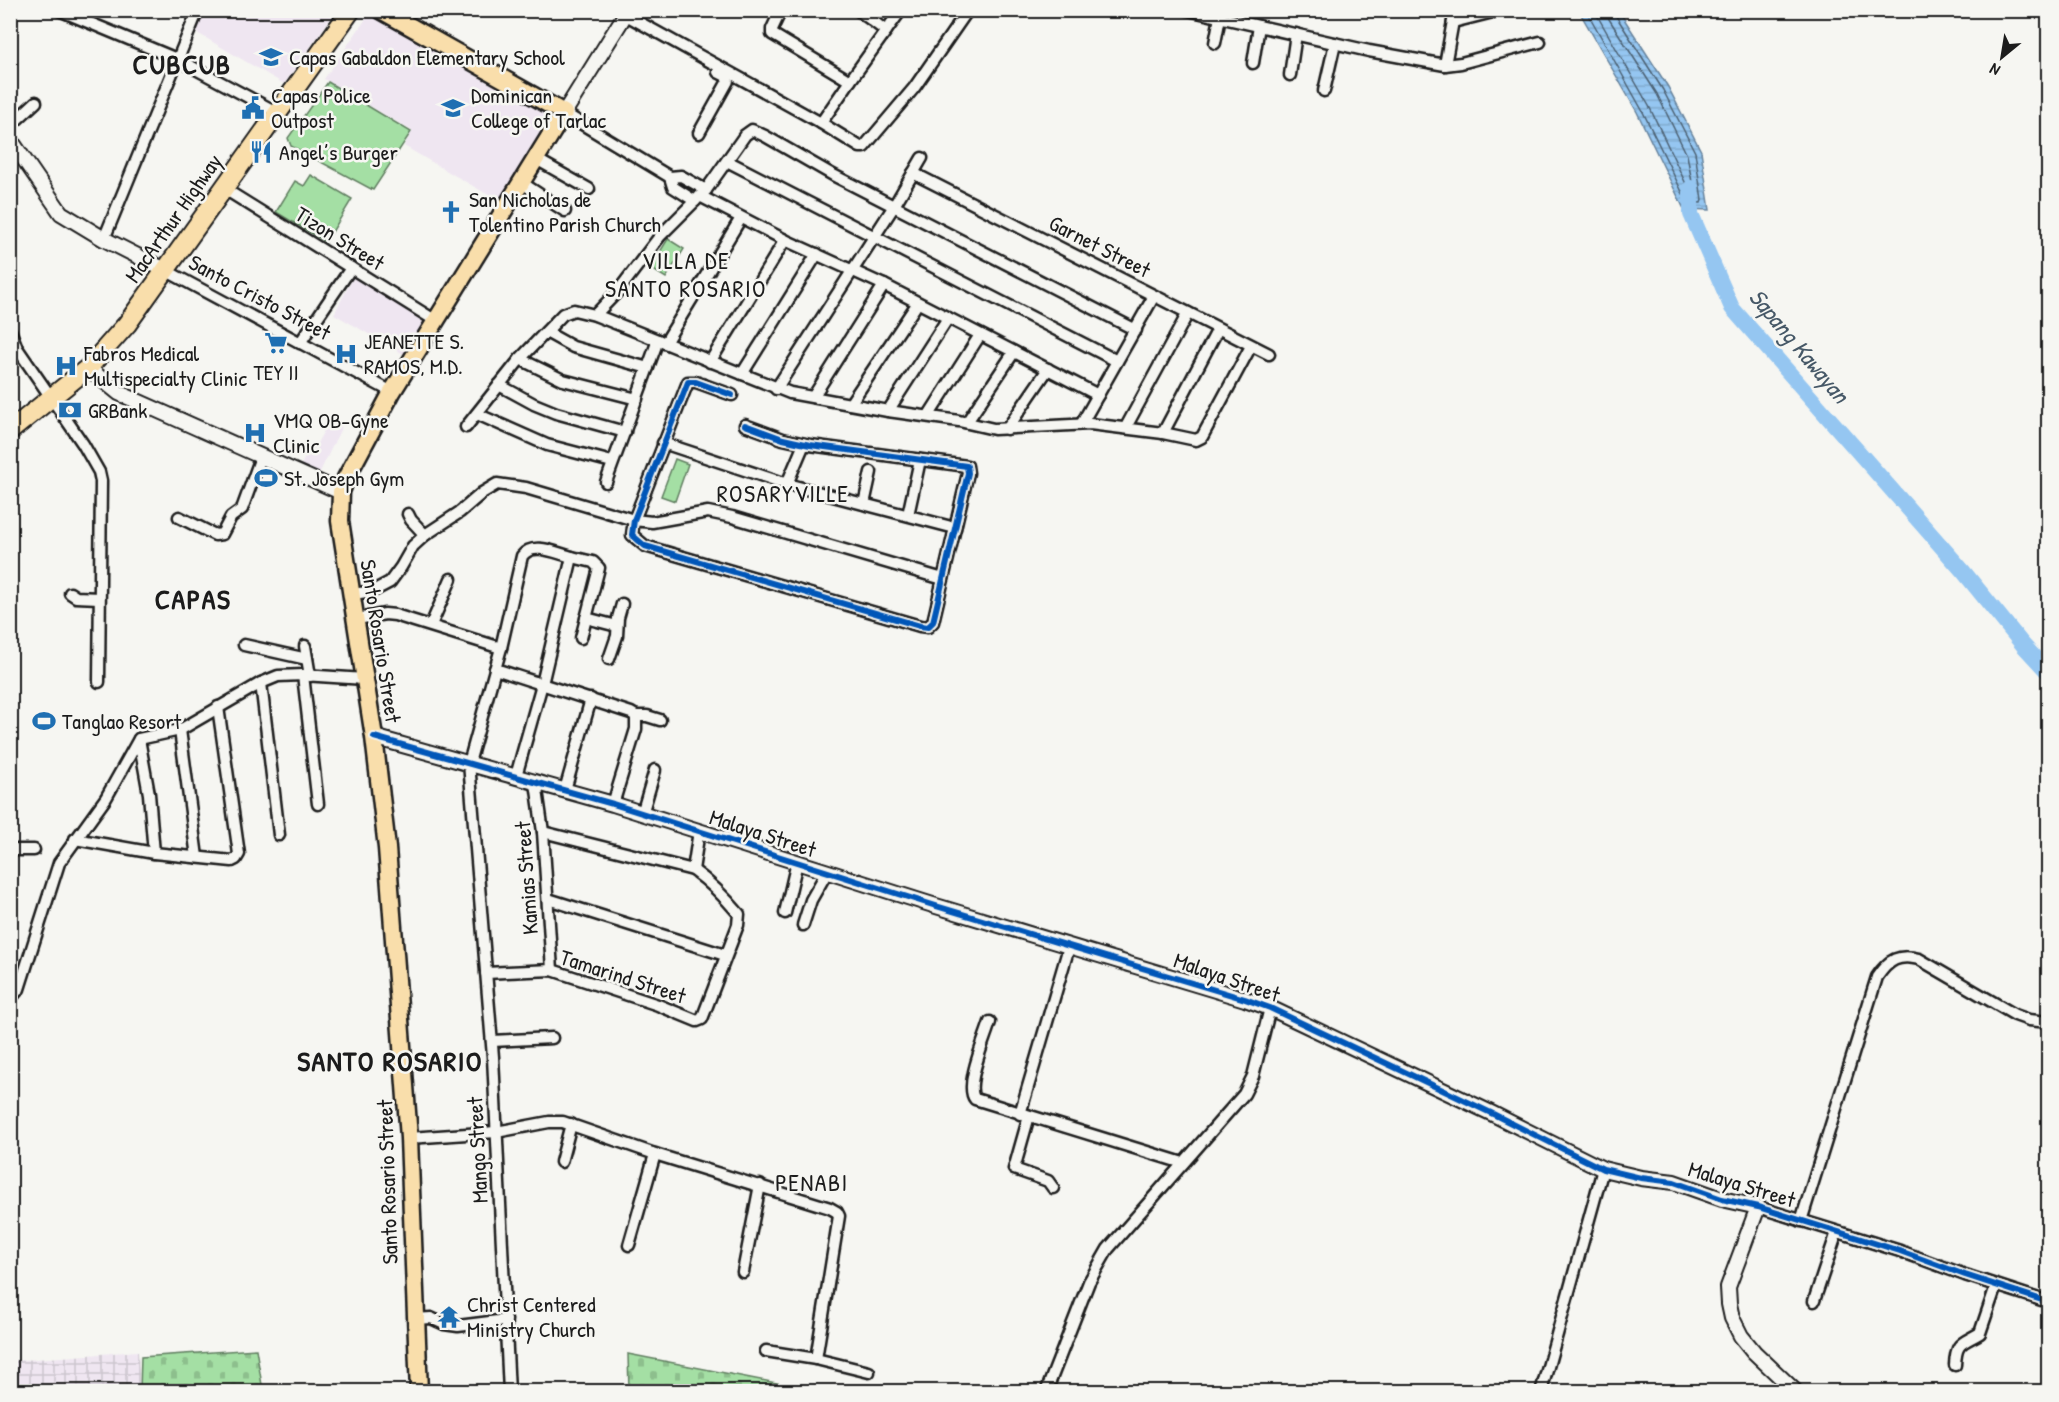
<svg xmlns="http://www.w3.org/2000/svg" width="2059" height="1402" viewBox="0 0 2059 1402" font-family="'Patrick Hand',sans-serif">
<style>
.built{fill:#efe6f1}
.industrial{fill:url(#industrial-grid)}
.green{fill:#a4dfa4;stroke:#607e60;stroke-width:1.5}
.cemetery{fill:url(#cemetery-stones);stroke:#607e60;stroke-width:1.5}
.water{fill:url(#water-rules);stroke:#65829c;stroke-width:1.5}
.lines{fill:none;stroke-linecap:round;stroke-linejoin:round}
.shore{stroke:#4c6071;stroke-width:1.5}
.river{stroke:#95c6f1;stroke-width:16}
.minor-casing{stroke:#1c1c1c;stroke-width:15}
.tertiary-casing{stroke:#1c1c1c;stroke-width:18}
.primary-casing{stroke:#1c1c1c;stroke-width:21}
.trunk-casing{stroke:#1c1c1c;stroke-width:22}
.minor{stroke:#f6f6f2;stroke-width:10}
.tertiary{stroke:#f6f6f2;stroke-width:14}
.primary{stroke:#f9deab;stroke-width:16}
.trunk{stroke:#f9deab;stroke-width:18}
.cycleway-casing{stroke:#f6f6f2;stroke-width:10}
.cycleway{stroke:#0057b8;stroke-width:6}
.labels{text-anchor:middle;stroke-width:5;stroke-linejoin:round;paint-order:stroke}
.poi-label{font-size:22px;fill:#1c1c1c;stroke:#f6f6f2;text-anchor:start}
.street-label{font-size:22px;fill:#1c1c1c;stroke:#f6f6f2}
.neighbourhood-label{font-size:24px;letter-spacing:1.5px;fill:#1c1c1c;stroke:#f6f6f2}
.water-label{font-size:24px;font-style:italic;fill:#465867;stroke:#f6f6f2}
.district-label{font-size:28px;font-weight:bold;letter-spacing:1.5px;fill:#1c1c1c;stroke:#f6f6f2}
</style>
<defs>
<pattern id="industrial-grid" width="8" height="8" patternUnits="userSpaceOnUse" patternTransform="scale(1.5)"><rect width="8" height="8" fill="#efe6f1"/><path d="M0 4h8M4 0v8" fill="none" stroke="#ccc5ce"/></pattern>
<pattern id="cemetery-stones" width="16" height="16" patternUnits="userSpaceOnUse" patternTransform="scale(1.5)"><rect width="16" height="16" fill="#a4dfa4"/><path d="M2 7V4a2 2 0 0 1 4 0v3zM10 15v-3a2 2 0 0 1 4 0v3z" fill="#8dbf8d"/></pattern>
<pattern id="water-rules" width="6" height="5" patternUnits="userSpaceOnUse" patternTransform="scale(1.5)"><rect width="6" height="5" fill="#95c6f1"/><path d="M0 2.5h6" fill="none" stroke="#80aace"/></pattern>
</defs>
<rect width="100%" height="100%" fill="#f6f6f2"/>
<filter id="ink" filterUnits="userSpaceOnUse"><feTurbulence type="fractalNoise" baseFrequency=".0167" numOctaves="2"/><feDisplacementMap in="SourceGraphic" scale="12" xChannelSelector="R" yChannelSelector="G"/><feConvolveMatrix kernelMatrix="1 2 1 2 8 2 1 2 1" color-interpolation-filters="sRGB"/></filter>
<g filter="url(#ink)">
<g class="built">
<polygon points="201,11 336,11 284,84 194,31"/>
<polygon points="370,13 553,118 504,204 404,146 412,131 324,79"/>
<polygon points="354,276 432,323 412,359 334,314"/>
<polygon points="331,418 343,424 319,474 301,465 311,445 315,447"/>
</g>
<polygon class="industrial" points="138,1351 140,1391 11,1391 11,1361"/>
<g class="green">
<polygon points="328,82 411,132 373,190 291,146 288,138"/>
<polygon points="311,175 352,199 326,242 276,212 295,181 304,186"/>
<polygon points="668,239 684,249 666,278 650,268"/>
<polygon points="675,459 688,464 675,501 661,496"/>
</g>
<g class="cemetery">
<polygon points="256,1349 263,1391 140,1391 141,1357"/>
<polygon points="628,1354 812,1390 816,1391 629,1391"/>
</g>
<polygon class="water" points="1579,11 1619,11 1668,87 1701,151 1710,210 1684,209 1637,112"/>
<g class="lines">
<g class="shore">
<polyline points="1586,10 1642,110 1687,202 1701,203 1702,200 1695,152 1663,90 1616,16 1615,10"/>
<polyline points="1594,10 1649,106 1686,184 1690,185 1692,182 1687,155 1657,94 1609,19 1607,10"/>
</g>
<polyline class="river" points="1691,188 1691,214 1732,308 1963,571 2023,645 2048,672"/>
<g class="minor-casing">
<g id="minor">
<polyline points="59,10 179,60 278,113"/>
<polyline points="858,10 886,31"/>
<polyline points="1188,10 1369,51 1445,65 1461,63 1540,42"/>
<polyline points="626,15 821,123 850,81 772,34 772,29 781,10"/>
<polyline points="1453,22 1501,10"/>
<polyline points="1215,43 1220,17"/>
<polyline points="1253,63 1259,26"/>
<polyline points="1445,65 1455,10"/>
<polyline points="1290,75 1296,34"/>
<polyline points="850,81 901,10"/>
<polyline points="1324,91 1335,43"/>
<polyline points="564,113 670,177 681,176 706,190"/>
<polyline points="821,123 860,147 864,147 914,88 968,10"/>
<polyline points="10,126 36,102"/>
<polyline points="699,133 728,81 726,76 718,72"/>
<polyline points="536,159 589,189"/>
<polyline points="727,161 1117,361"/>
<polyline points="913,173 1269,354"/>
<polyline points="670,177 673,187 695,201"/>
<polyline points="522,183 565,211"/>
<polyline points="223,188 436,321"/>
<polyline points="700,196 785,240 884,285 1098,395"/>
<polyline points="104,239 198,10"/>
<polyline points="165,270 392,392"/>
<polyline points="595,315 619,290 660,236 706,190 745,135 752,130 765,136 833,175 1136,330"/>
<polyline points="10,330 17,348 83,444 99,472 101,481 99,682"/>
<polyline points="546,332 573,347 648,368"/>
<polyline points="300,343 351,268"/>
<polyline points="665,343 741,218"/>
<polyline points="520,359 563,380 637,399"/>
<polyline points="710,362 785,240"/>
<polyline points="742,374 817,254"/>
<polyline points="499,385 534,404 556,413 625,432"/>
<polyline points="776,389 894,206 922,158"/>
<polyline points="732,395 696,382 688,382 634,520 632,535 645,546 920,626 928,627 933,622 968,473 967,466 810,445 783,439 745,425"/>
<polyline points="813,397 884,285"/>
<polyline points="850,404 917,304"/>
<polyline points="888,411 948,318"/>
<polyline points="477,414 547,445 612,462"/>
<polyline points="929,415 980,335"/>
<polyline points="967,422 1014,352"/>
<polyline points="1082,423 1154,296"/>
<polyline points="466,427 520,359 563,314 574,310 595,315 790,393 888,411 959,421 994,429 1090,424 1163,433 1196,440 1202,437 1251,346"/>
<polyline points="1126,427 1188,313"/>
<polyline points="1007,429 1048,369"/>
<polyline points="1163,433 1218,329"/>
<polyline points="663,443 787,484 955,528"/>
<polyline points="606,482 658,340"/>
<polyline points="787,484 804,444"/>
<polyline points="864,504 871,472"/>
<polyline points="408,514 411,520 425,535"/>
<polyline points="908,515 920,460"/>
<polyline points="179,517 215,535 222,534 231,517 242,509 261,457"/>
<polyline points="572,557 593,562 599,568 581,638"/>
<polyline points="70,593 76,597 99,598"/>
<polyline points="353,594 373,591 390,582 401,567 413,546 425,535 460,512 482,493 497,484 526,488 634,520 652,522 708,512 732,517 943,579"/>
<polyline points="586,618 617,626"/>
<path d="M357,619l28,-5 10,1 106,33 21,-92c11,-15 34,-3 50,1l-30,127 -26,92"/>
<polyline points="431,625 451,579"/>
<polyline points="244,645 307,659"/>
<polyline points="305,646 310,676"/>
<polyline points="501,648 469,763 493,1057 509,1392"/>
<polyline points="609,659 617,636 618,618 622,604"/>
<polyline points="495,669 631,713 636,716 636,729 613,804"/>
<polyline points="303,675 318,804"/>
<polyline points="261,683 279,835"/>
<polyline points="636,716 647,716 660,720"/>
<polyline points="180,730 197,857"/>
<polyline points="139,739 149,794 154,853"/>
<polyline points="536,783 543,832 552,970"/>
<polyline points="565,790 591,699"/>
<polyline points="642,814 655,770"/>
<polyline points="75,839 154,853 232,861 236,859 239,854 218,707"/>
<polyline points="10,850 34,850"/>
<polyline points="693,870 699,831"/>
<polyline points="548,899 725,955"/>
<polyline points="785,913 797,862"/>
<polyline points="803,925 811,900 827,872"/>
<path d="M486,973l66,-3 106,35 39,16 5,-2 36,-94 1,-11c-15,-18 -28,-31 -46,-44l-150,-38"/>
<polyline points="10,999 19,989 59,863 106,798 139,739 180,730 261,683 278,676 303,675 365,679"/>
<path d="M990,1022c-5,17 -26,64 -15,77l208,64"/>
<polyline points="492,1041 552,1038"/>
<polyline points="1020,1114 1069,947"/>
<polyline points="1029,1116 1014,1169 1048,1181 1053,1188"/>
<polyline points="409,1138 496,1132 549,1122 563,1122 655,1154 830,1208 837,1212 839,1216 816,1359"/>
<polyline points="561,1162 571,1124"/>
<polyline points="1758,1207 1900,1251 1965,1275 2048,1302"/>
<path d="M1801,1221l76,-244c12,-18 22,-23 42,-18l96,56 14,5 19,2"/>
<polyline points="629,1245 655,1154"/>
<polyline points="743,1272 760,1185"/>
<polyline points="1814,1301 1837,1232"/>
<polyline points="415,1319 431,1318 444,1324 458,1326 506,1320"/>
<polyline points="766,1351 816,1359 869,1372"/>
<path d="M1955,1365c1,-24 7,-21 25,-32l16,-47"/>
<polyline points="1046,1392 1089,1282 1108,1249 1244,1094 1253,1076 1270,1008"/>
<polyline points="1541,1392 1603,1169"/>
</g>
</g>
<g class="tertiary-casing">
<g id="tertiary">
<polyline points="564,113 628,10"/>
<polyline points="10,139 61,213 104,239 165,270"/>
<polyline points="88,368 119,393 341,492"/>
<polyline points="374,737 613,804 936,906 1245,999 1270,1008 1491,1113 1603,1169 1641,1178 1674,1182 1722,1199 1758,1207 1728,1287 1729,1304 1732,1318 1741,1336 1754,1352 1796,1392"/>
</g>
</g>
<g class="primary-casing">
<polyline id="primary" points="381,10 564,113 392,392 346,478 341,492 340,521 374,737 387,848 409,1138 419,1392"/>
</g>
<g class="trunk-casing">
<polyline id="trunk" points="10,431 88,368 127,324 351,10"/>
</g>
<use href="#minor" class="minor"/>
<use href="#tertiary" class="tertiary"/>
<use href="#primary" class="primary"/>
<use href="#trunk" class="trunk"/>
<g class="cycleway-casing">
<g id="cycleway">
<polyline points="732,395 696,382 688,382 634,520 632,535 645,546 920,626 928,627 933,622 968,473 967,466 810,445 783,439 745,425"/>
<polyline points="374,737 613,804 936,906 1245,999 1270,1008 1491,1113 1603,1169 1641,1178 1674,1182 1722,1199 1758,1207 1900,1251 1965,1275 2048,1302"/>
</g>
</g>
<use href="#cycleway" class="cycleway"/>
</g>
</g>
<defs>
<g id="school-bare" transform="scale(1.8)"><path d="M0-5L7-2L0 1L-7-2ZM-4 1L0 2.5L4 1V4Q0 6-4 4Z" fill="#1f6fb2" stroke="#f6f6f2" stroke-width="2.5" paint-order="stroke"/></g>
<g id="civic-bare" transform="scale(1.8)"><path d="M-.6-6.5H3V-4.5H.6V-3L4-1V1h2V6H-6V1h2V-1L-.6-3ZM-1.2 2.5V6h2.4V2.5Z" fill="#1f6fb2" stroke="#f6f6f2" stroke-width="2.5" paint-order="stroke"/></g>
<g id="university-bare" transform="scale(1.8)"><path d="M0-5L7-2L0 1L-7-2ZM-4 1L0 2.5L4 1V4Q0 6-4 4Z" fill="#1f6fb2" stroke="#f6f6f2" stroke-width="2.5" paint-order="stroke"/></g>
<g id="restaurant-bare" transform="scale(1.8)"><path d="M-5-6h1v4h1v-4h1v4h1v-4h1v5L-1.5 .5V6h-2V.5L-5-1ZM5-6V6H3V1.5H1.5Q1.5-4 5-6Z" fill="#1f6fb2" stroke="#f6f6f2" stroke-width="2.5" paint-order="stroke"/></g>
<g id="church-bare" transform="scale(1.8)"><path d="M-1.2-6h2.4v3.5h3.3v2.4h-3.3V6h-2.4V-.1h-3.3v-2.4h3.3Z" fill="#1f6fb2" stroke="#f6f6f2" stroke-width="2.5" paint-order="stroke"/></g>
<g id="supermarket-bare" transform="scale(1.8)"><path d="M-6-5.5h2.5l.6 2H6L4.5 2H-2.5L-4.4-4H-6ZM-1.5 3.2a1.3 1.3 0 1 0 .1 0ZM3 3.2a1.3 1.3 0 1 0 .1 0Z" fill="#1f6fb2" stroke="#f6f6f2" stroke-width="2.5" paint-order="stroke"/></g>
<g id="hospital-bare" transform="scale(1.8)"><path d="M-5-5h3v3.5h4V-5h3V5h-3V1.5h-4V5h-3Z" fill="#1f6fb2" stroke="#f6f6f2" stroke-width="2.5" paint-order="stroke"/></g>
<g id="bank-bare" transform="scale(1.8)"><path d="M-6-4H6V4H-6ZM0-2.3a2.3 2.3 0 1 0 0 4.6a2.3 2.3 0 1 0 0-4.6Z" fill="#1f6fb2" stroke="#f6f6f2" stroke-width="2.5" paint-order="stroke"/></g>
<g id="stadium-bare" transform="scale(1.8)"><path d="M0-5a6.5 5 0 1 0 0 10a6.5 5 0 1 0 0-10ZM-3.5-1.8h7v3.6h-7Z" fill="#1f6fb2" stroke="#f6f6f2" stroke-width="2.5" paint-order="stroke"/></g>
<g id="temple-bare" transform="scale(1.8)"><path d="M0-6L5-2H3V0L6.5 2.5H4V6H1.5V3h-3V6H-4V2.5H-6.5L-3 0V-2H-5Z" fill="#1f6fb2" stroke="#f6f6f2" stroke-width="2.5" paint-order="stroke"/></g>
</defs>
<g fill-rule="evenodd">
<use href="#school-bare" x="271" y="57"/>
<use href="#civic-bare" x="253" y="108"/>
<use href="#university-bare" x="453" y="108"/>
<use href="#restaurant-bare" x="261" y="152"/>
<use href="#church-bare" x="451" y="212"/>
<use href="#supermarket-bare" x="276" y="343"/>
<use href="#hospital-bare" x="346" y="354"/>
<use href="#hospital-bare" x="66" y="366"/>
<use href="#bank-bare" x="70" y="410"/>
<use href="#hospital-bare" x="255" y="433"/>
<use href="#stadium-bare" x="266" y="478"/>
<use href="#stadium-bare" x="44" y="721"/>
<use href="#temple-bare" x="449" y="1317"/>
</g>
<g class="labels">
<g class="poi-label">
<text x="289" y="65">Capas Gabaldon Elementary School</text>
<text x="271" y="103">Capas Police<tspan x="271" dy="25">Outpost</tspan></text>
<text x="471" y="103">Dominican<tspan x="471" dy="25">College of Tarlac</tspan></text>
<text x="279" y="160">Angel’s Burger</text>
<text x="469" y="207">San Nicholas de<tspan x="469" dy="25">Tolentino Parish Church</tspan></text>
<text x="364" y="349">JEANETTE S.<tspan x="364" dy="25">RAMOS, M.D.</tspan></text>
<text x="84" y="361">Fabros Medical<tspan x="84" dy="25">Multispecialty Clinic</tspan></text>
<text x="276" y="380" text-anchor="middle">TEY II</text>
<text x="88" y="418">GRBank</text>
<text x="273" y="428">VMQ OB-Gyne<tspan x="273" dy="25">Clinic</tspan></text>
<text x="284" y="486">St. Joseph Gym</text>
<text x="62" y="729">Tanglao Resort</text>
<text x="467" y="1312">Christ Centered<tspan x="467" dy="25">Ministry Church</tspan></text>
</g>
<g class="street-label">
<text transform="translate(173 218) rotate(-55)" y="8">MacArthur Highway</text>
<text transform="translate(340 238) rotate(32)" y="8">Tizon Street</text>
<text transform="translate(1100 246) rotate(27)" y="8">Garnet Street</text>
<text transform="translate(260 297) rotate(28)" y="8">Santo Cristo Street</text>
<text transform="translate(381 641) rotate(81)" y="8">Santo Rosario Street</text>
<text transform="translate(763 833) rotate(18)" y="8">Malaya Street</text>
<text transform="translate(526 878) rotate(-94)" y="8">Kamias Street</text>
<text transform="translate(623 976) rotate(18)" y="8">Tamarind Street</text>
<text transform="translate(1227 977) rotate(19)" y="8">Malaya Street</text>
<text transform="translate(477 1150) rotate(-93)" y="8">Mango Street</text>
<text transform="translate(387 1182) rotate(-92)" y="8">Santo Rosario Street</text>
<text transform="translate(1742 1184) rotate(17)" y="8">Malaya Street</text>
</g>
<g class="neighbourhood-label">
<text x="686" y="269">VILLA DE<tspan x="686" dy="28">SANTO ROSARIO</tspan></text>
<text x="783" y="502">ROSARYVILLE</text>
<text x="812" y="1191">PENABI</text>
</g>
<g class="water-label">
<text transform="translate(1799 346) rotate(50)" y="8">Sapang Kawayan</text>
</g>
<g class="district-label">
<text x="182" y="74">CUBCUB</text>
<text x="193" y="609">CAPAS</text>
<text x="390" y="1071">SANTO ROSARIO</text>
</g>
</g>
<rect width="2059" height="1402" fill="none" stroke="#f6f6f2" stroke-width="36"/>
<rect x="18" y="18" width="2023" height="1366" fill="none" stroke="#1c1c1c" stroke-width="2" filter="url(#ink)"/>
<g transform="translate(2002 57) rotate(210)" stroke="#f6f6f2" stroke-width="4.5" paint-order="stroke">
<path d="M0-4.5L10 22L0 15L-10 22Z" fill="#1c1c1c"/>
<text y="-9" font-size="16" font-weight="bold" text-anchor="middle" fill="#1c1c1c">N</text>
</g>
</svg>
